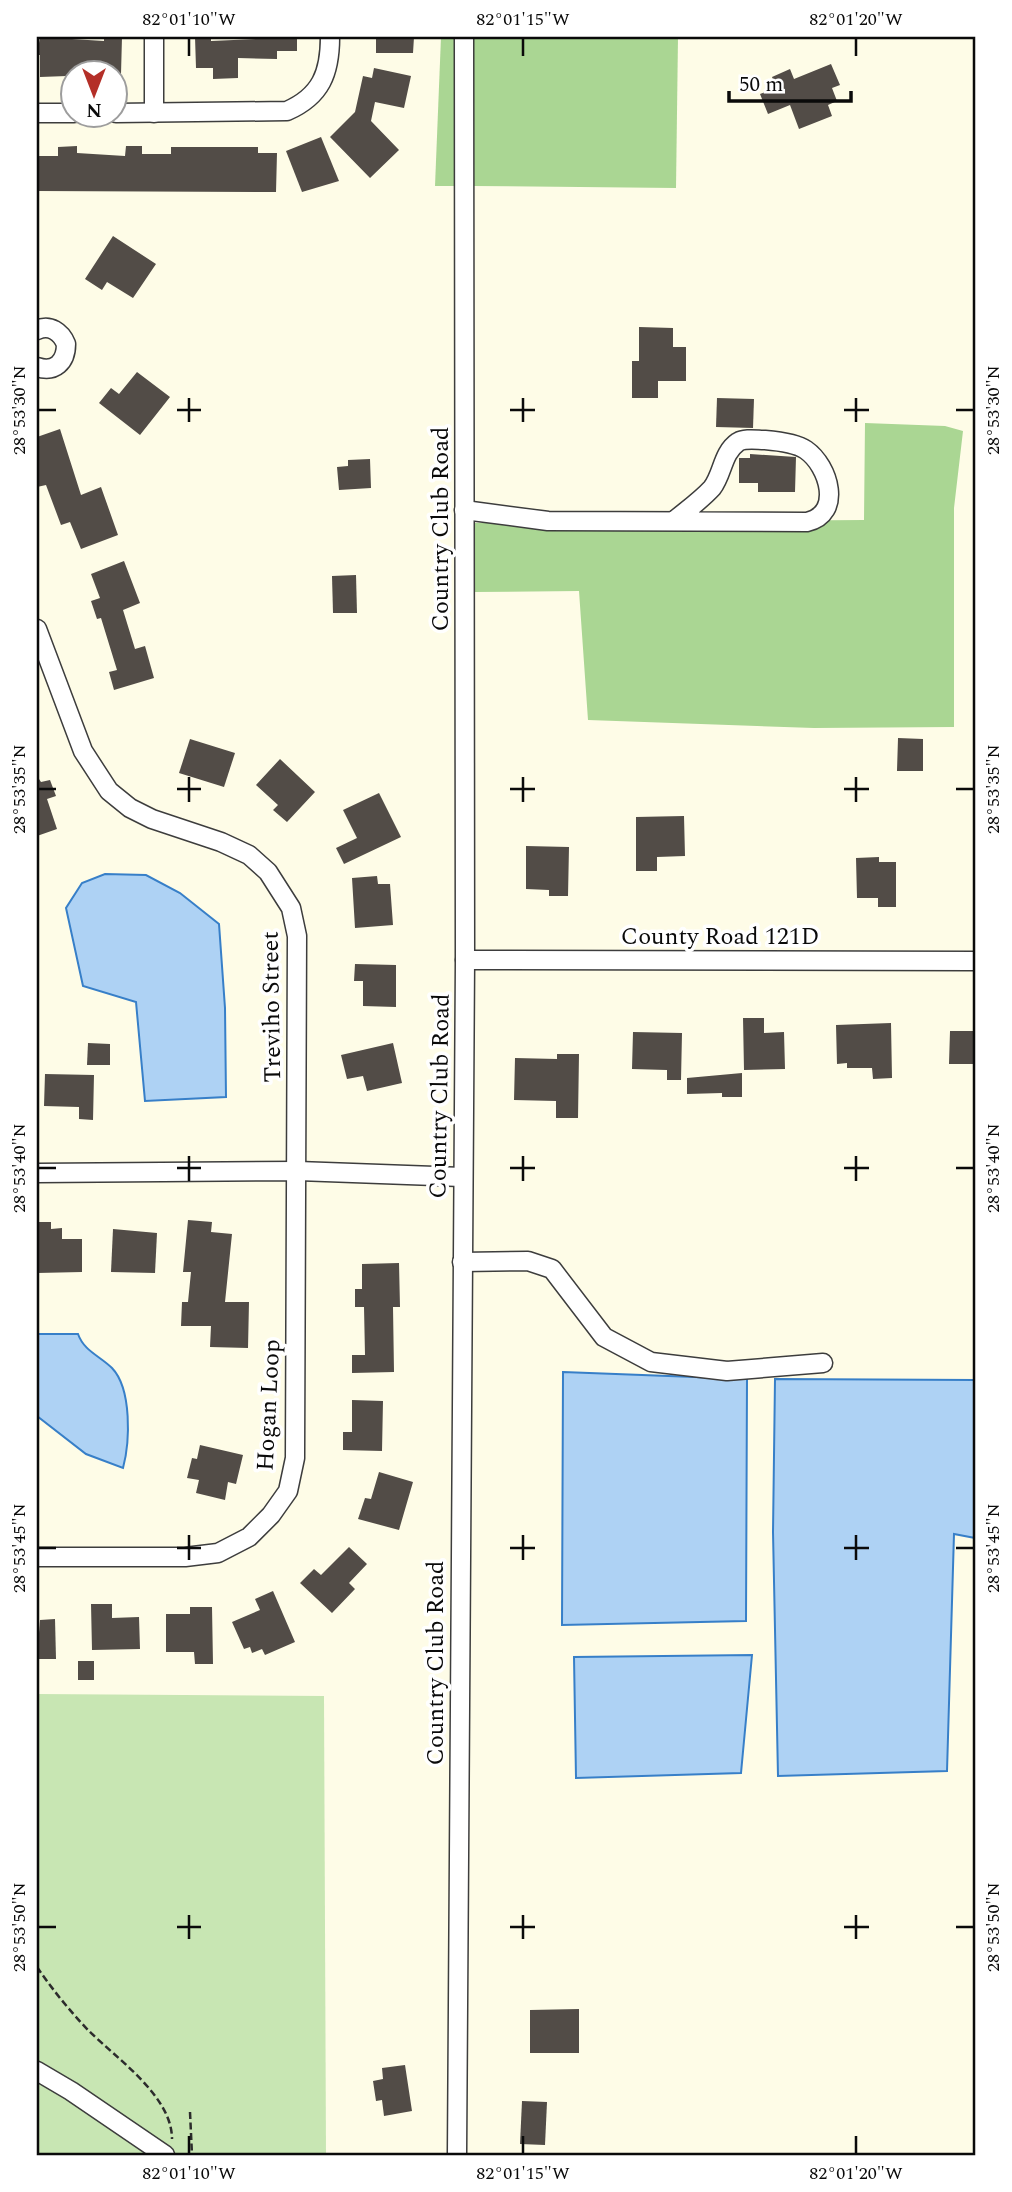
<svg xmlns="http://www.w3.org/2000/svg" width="1012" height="2192" viewBox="0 0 1012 2192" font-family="Spectral,serif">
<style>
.green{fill:#c8e6b3}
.forest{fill:#aad693}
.water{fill:#aed2f4;stroke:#377fc8;stroke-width:2}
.building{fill:#524c47}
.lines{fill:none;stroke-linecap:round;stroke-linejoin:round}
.minor-casing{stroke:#3d3d3d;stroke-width:21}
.path{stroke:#2c2c2c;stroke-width:2.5;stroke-dasharray:7 3.5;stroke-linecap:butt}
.minor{stroke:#fff;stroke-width:18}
.ticks{fill:none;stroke:#0a0a0a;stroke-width:2.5}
.labels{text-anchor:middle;stroke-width:7;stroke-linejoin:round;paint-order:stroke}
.street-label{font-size:24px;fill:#0a0a0a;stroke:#fff}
.neatline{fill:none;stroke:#0a0a0a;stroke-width:2.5}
.ticks-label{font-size:18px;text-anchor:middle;fill:#0a0a0a}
</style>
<rect width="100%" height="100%" fill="#fefce7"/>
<polygon class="green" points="37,1694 324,1696 326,2155 37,2155"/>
<g class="forest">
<polygon points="441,37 456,37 456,186 435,186"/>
<polygon points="473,37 678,37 676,188 473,186"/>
<polygon points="865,423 945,426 963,431 954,508 954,727 814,728 588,720 579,591 473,592 473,523 864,520"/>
</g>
<g class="water">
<polygon points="105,874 146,875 180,893 219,924 225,1008 226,1097 145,1101 136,1002 83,986 66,908 82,883"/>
<path d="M37,1334h41c6,17 22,22 34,34 20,21 18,74 11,100l-37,-14 -49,-38z"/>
<polygon points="563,1372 747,1379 746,1621 562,1625"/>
<polygon points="775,1379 975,1380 975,1538 954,1534 947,1771 778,1776 773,1532"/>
<polygon points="752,1655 741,1773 576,1778 574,1657"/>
</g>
<g class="building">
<polygon points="40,37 104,41 104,37 122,37 121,74 40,77 40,55 37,55"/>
<polygon points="195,37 211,37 211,41 297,37 297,51 277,51 277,59 238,58 238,78 213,79 213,68 196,68"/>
<polygon points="376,37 414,37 413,53 376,53"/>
<polygon points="831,64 840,85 832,88 837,101 828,105 832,116 799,129 790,105 768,114 760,94 776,88 772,77 790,69 794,79"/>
<polygon points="374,68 411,76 404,108 375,102 371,121 399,150 370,178 330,137 355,112 363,76 372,78"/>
<polygon points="321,137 339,181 302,192 286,151"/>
<polygon points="77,146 77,153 125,156 126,146 142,146 142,154 171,154 171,147 258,147 258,153 277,153 276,192 37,191 37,156 58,156 58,147"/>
<polygon points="113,236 156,264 133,298 107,282 102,290 85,279"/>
<polygon points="639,327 673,328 673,347 686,347 686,381 658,381 658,398 632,398 632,361 639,361"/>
<polygon points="137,372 170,397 140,435 99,403 111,388 119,394"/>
<polygon points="717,398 754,399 753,428 716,427"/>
<polygon points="60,429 81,495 101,487 118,535 81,549 70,522 61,525 46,485 37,487 37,437"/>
<polygon points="750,454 796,457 795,492 758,492 758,483 739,483 739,458 750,458"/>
<polygon points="370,459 371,488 339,490 337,467 348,466 348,460"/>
<polygon points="124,561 140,603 123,610 135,649 145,646 154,678 114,690 109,672 117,670 101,618 97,619 91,601 100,598 91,574"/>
<polygon points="356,575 357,613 333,613 332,576"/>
<polygon points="898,738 923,739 923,771 897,771"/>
<polygon points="190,739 235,753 224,787 179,773"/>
<polygon points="280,759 315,792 287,822 273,810 278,805 256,785"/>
<polygon points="37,776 41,782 50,780 56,796 47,799 57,829 37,836"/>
<polygon points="379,793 401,837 344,864 336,848 357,838 343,810"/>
<polygon points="684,816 685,856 657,857 657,871 636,871 636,817"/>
<polygon points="526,846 569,847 568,896 549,896 549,890 526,889"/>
<polygon points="879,857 879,862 896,862 896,907 878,907 878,898 857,898 856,858"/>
<polygon points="377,876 378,884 390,884 393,925 355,928 352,878"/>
<polygon points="355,964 396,965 396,1007 363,1006 363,981 354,981"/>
<polygon points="743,1018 764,1018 764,1033 784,1032 785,1069 744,1070"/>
<polygon points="891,1023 892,1078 873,1079 872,1068 847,1068 847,1063 837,1064 836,1025"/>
<polygon points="950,1031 975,1031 975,1064 949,1064"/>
<polygon points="633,1032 682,1033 681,1080 667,1080 667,1070 632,1069"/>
<polygon points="88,1043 110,1044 110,1065 87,1065"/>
<polygon points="393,1043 402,1083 367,1091 363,1076 347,1079 341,1055"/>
<polygon points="557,1054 579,1054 578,1118 556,1118 556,1101 514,1100 515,1058 557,1059"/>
<polygon points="742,1073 742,1097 722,1097 722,1093 687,1094 687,1078"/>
<polygon points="45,1074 94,1075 93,1120 79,1119 79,1107 44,1106"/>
<polygon points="188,1220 212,1222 211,1232 232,1234 225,1302 249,1302 248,1348 210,1347 211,1326 181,1326 182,1302 188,1302 191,1272 183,1272"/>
<polygon points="37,1222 51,1222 51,1229 62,1228 62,1239 82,1239 82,1272 37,1273"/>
<polygon points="113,1229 157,1233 155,1273 111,1272"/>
<polygon points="399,1263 400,1307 393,1307 394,1372 352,1373 352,1355 365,1355 364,1307 355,1307 355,1289 362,1289 362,1264"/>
<polygon points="352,1400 383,1401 382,1451 343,1450 343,1432 352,1432"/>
<polygon points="200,1445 243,1455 236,1484 228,1482 225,1500 196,1493 199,1480 187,1478 192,1458 197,1459"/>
<polygon points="379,1472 413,1482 399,1530 358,1519 365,1498 371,1499"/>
<polygon points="349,1547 367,1564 349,1583 355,1589 332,1613 300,1583 314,1569 321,1575"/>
<polygon points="273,1591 295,1642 265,1655 262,1649 252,1653 250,1647 244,1649 232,1622 260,1610 255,1599"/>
<polygon points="91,1604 112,1604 112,1618 139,1617 140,1649 92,1650"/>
<polygon points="190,1607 212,1607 213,1664 195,1664 194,1652 166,1652 166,1614 190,1614"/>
<polygon points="55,1619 56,1659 37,1659 40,1620"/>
<rect x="78" y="1661" width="16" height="19"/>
<polygon points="579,2009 579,2053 530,2053 530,2010"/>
<polygon points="405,2065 412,2111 384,2116 382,2100 376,2101 373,2081 383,2079 382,2068"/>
<polygon points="522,2101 547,2102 545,2145 520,2144"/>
</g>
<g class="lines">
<g class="minor-casing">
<g id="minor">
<polyline points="154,37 154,113"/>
<polyline points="37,113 74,113"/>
<path d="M116,113l171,-2c34,-15 43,-38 43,-74"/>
<path d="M37,330c13,-6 24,2 29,14 0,18 -11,29 -29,23"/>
<path d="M464,510l84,11 259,1c36,-8 22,-56 -1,-72 -10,-7 -29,-9 -41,-10 -8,0 -20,-2 -27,2 -16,11 -15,32 -26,46 -11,12 -25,22 -37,32"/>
<polyline points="37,629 83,751 109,791 130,808 152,819 221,842 249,855 268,872 291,908 297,936 295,1458 288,1491 271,1515 249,1537 218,1553 185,1557 37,1557"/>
<polyline points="465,960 975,961"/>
<polyline points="37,1173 298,1171 462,1177"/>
<polyline points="462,1262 528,1261 552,1269 604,1337 651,1362 727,1371 823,1363"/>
<polyline points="37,2071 71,2091 165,2155"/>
<polyline points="457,2155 465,960 464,37"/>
</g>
</g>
<g class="path">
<path d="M37,1967c15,22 32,43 51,63 29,29 84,66 84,109"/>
<polyline points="190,2112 192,2155"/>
</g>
<use href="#minor" class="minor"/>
</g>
<path class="ticks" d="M189,38v18M523,38v18M856,38v18M189,398v24M523,398v24M856,398v24M38,410h18M177,410h24M510,410h25M844,410h25M956,410h18M189,777v25M523,777v25M856,777v25M38,789h18M177,789h24M510,789h25M844,789h25M956,789h18M189,1156v25M523,1156v25M856,1156v25M38,1168h18M177,1168h24M510,1168h25M844,1168h25M956,1168h18M189,1535v25M523,1535v25M856,1535v25M38,1548h18M177,1548h24M510,1548h25M844,1548h25M956,1548h18M189,1915v24M523,1915v24M856,1915v24M38,1927h18M177,1927h24M510,1927h25M844,1927h25M956,1927h18M189,2136v18M523,2136v18M856,2136v18"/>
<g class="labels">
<g class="street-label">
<text transform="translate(440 529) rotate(-90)" y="8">Country Club Road</text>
<text x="720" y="944">County Road 121D</text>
<text transform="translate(271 1007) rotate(-91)" y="8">Treviho Street</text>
<text transform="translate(439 1096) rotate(-89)" y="8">Country Club Road</text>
<text transform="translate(268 1405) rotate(-87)" y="8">Hogan Loop</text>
<text transform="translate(435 1663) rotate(-90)" y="8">Country Club Road</text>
</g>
</g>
<rect width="1012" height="2192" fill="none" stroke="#ffffff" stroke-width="77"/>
<g transform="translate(94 94) rotate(180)"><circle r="33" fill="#ffffff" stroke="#9d9d9d" stroke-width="2"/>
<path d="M0-5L12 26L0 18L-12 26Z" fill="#b42f28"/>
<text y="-10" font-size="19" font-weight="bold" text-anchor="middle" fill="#0a0a0a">N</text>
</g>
<path d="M729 91v10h122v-10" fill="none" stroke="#0a0a0a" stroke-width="3.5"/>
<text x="739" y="91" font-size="21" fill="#0a0a0a" stroke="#ffffff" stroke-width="5" paint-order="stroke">50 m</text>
<rect x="38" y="38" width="936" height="2116" class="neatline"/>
<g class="ticks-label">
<text x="189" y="25">82°01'10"W</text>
<text x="523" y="25">82°01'15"W</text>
<text x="856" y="25">82°01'20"W</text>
<text transform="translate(993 410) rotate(-90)" y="6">28°53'30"N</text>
<text transform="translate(19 410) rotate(-90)" y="6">28°53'30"N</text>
<text transform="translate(993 789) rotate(-90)" y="6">28°53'35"N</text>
<text transform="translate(19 789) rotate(-90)" y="6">28°53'35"N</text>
<text transform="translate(19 1168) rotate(-90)" y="6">28°53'40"N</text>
<text transform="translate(993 1168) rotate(-90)" y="6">28°53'40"N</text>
<text transform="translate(19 1548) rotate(-90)" y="6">28°53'45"N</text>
<text transform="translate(993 1548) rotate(-90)" y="6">28°53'45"N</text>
<text transform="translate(993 1927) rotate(-90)" y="6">28°53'50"N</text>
<text transform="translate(19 1927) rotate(-90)" y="6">28°53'50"N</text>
<text x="189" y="2179">82°01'10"W</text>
<text x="523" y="2179">82°01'15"W</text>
<text x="856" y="2179">82°01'20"W</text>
</g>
</svg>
